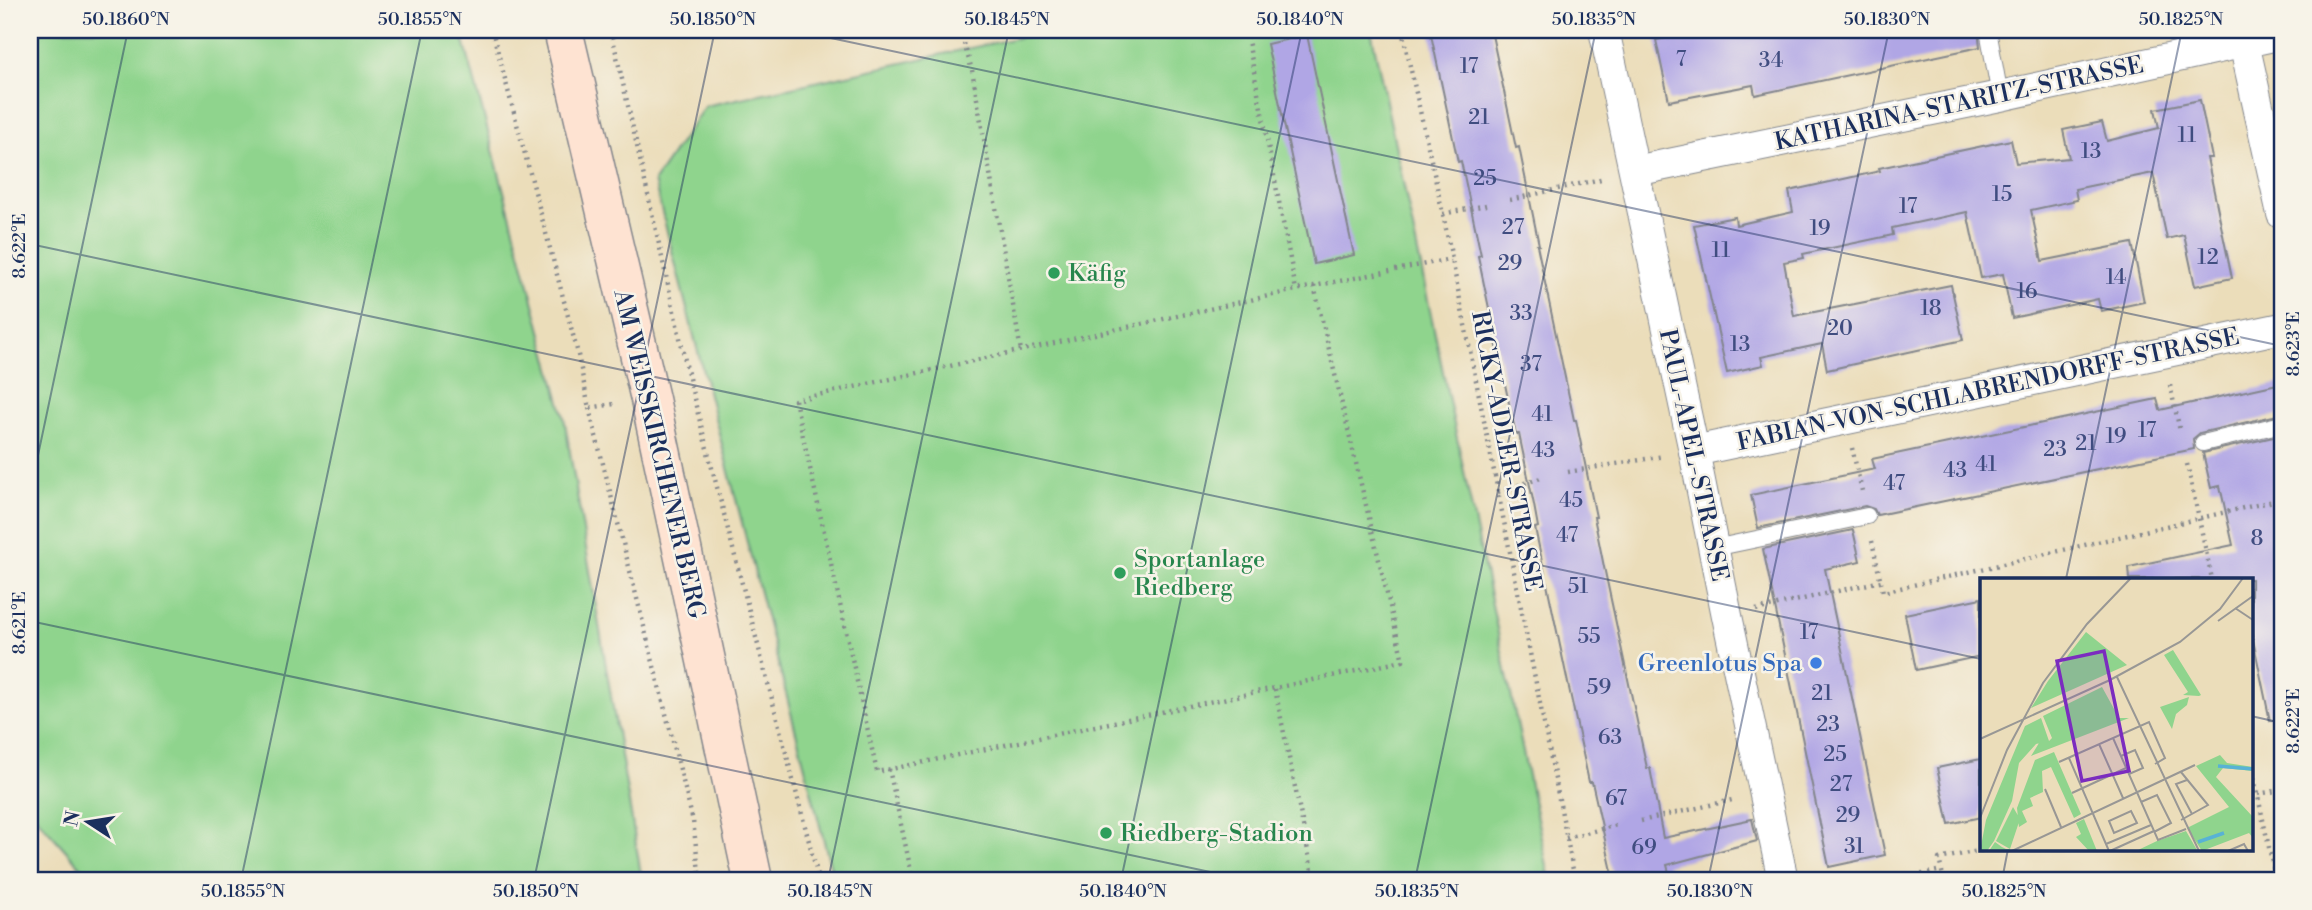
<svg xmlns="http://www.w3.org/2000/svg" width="2312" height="910" viewBox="0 0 2312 910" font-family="'Libre Bodoni',serif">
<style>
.green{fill:#8fd48d;stroke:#558276;stroke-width:2}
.building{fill:#b0a6e5}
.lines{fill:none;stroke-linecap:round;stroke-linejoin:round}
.lane-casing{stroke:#83868c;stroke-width:18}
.street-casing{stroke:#83868c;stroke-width:32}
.secondary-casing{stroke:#83868c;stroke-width:41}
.path{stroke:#83868c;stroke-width:4.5;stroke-dasharray:2 5;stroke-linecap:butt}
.lane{stroke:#fff;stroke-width:16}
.street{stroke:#fff;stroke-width:30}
.secondary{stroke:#fee3d2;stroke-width:38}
.ticks{fill:none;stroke:#1b2f5e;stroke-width:2;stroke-opacity:0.45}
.leisure-dot{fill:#2e9e5b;stroke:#f7f3e8;stroke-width:2.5}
.shop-dot{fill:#3f7fe0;stroke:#f7f3e8;stroke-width:2.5}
.labels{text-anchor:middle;stroke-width:5;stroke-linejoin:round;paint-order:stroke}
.number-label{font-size:21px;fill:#404d80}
.street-label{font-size:24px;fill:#1b2f5e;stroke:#f7f3e8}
.leisure-label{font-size:24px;fill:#27864d;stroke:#f7f3e8;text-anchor:start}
.shop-label{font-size:24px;fill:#366cbe;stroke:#f7f3e8;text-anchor:end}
.inset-river{fill:none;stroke:#58b2d5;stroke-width:3.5}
.inset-road{fill:none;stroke:#989795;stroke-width:2}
.view{fill:#7b2cbf;fill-opacity:0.15;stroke:#7b2cbf;stroke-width:3.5}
.inset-edge{fill:none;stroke:#1b2f5e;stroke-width:3.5}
.neatline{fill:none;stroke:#1b2f5e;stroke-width:2.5}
.ticks-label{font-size:18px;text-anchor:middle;fill:#1b2f5e}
</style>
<rect width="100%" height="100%" fill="#f7f3e8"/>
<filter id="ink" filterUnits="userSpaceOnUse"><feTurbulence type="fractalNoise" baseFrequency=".0143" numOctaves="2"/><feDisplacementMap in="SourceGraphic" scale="14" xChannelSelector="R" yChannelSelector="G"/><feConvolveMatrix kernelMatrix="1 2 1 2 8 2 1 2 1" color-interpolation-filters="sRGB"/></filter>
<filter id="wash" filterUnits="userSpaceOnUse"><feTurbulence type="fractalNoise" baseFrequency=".00686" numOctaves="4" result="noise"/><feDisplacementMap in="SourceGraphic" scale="28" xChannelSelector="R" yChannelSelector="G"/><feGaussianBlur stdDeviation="1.57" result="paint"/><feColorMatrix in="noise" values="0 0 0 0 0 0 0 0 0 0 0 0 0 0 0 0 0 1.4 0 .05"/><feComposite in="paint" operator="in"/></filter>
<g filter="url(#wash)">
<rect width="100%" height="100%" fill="#ebddba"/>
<g class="green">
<polygon points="30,30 461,30 564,417 642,880 92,880 30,810"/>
<polygon points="1053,30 1371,30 1550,880 834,880 654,181 705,106"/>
</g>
<g id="blocks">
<g class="building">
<polygon points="1430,30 1491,30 1516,148 1519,147 1539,245 1537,245 1574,420 1576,420 1596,517 1594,517 1604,567 1647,768 1650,768 1663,838 1752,819 1757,841 1667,865 1671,880 1614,880 1592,782 1589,782 1535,528 1538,527 1534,505 1519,434 1516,434 1510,408 1478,256 1481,255 1461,161 1458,162"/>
<polygon points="1665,30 1978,30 1980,47 1755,95 1753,85 1669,101 1656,40 1667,38"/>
<polygon points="1307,35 1354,255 1314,264 1267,44"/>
<polygon points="2200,100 2212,158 2207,158 2232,278 2195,286 2184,235 2167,239 2153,173 2075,189 2077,200 2031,210 2042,261 2132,243 2144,302 2101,311 2098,299 2012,318 2003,274 1981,278 1967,212 1892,228 1893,235 1803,254 1804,258 1784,262 1794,316 1951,285 1963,340 1827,370 1822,344 1761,357 1763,365 1727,373 1694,225 1735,217 1736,225 1793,212 1789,191 1880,171 1879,168 2011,140 2016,163 2069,158 2063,130 2102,122 2107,141 2159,128 2155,109"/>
<polygon points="2282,383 2282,414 2200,433 2193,439 2194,449 1877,515 1874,509 1865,506 1758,528 1751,495 1875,469 1872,459 2157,399 2160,410"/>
<polygon points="2282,435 2282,719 2270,721 2251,630 2251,579 2130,579 2129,567 2233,545 2220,486 2211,488 2203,453"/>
<polygon points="1853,530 1860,561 1825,569 1885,855 1829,867 1763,549"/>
<polygon points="1981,598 1981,656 1916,670 1905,614"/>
<polygon points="1981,759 1981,817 1949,824 1937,768"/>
</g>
</g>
</g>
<g filter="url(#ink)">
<use href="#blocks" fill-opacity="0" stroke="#83868c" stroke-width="2"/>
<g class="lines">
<g class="lane-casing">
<g id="lane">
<polyline points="1988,30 2000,96"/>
<polyline points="2203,443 2282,424"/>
<polyline points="1714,548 1867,516"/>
</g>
</g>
<g class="street-casing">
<g id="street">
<polyline points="1604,30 1694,451 1727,616 1783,880"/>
<polyline points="2244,43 2282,214"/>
<polyline points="1635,171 2000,96 2282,34"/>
<polyline points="1694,451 2282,328"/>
</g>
</g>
<g class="secondary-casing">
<polyline id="secondary" points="563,30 650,399 753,880"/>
</g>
<g class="path">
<polyline points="492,30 577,350 589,408 614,404"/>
<polyline points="611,30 691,387 819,880"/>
<polyline points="960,30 972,70 1021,351"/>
<polyline points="1246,30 1296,290"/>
<polyline points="1402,30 1443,214 1575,880"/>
<polyline points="1510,200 1605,178"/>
<polyline points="1443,214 1486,205"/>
<polyline points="1314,286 1403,661 877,772 795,400 1314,286 1451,259"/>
<polyline points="2170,385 2180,431"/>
<polyline points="589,408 693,821 700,880"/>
<polyline points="1852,448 1862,491"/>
<polyline points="2187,464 2212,579"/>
<polyline points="1568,472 1664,456"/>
<polyline points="1498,492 1544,477"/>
<polyline points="1872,541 1883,592 2282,499"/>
<polyline points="1756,610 1881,581"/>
<polyline points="1275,689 1314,880"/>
<polyline points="2251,764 2276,880"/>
<polyline points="889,769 913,880"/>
<polyline points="2251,795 2282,790"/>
<polyline points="1641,821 1732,800"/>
<polyline points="1566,838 1617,825"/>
<polyline points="1894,880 1942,870"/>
<polyline points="1944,880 1939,859 1988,849"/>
</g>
<use href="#lane" class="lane"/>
<use href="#street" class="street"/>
<use href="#secondary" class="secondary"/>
</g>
</g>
<path class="ticks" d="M793,30l1489,316M30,244l1951,415M30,493l98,-463M2066,579l116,-549M30,621l1218,259M2251,716l31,7M241,880l181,-850M534,880l181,-850M828,880l181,-850M1121,880l181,-850M1415,880l181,-850M1708,880l181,-850M2002,880l6,-31"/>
<g class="leisure-dot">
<circle cx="1054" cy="273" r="7"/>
<circle cx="1120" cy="573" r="7"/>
<circle cx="1106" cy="833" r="7"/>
</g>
<circle class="shop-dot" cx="1816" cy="663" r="7"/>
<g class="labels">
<g class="number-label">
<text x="1681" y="66">7</text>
<text x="1771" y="67">34</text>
<text x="1469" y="73">17</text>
<text x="1479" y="124">21</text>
<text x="2187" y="142">11</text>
<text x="2091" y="158">13</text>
<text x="1485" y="185">25</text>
<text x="2002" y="201">15</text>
<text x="1908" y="213">17</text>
<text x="1513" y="234">27</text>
<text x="1820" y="235">19</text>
<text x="1721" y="257">11</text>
<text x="2208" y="264">12</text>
<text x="1510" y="270">29</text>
<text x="2116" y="284">14</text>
<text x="2027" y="298">16</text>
<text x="1931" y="315">18</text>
<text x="1521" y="320">33</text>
<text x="1840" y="335">20</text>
<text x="1740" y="351">13</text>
<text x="1531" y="371">37</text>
<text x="1542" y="421">41</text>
<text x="2147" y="437">17</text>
<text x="2116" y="443">19</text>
<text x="2086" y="450">21</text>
<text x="2055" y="456">23</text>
<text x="1543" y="457">43</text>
<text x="1986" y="471">41</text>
<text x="1955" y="477">43</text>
<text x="1894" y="490">47</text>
<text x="1571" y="507">45</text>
<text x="1567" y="542">47</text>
<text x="2257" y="545">8</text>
<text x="1578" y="593">51</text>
<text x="1809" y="639">17</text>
<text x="1589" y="643">55</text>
<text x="1599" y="694">59</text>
<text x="1822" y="700">21</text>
<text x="1828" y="731">23</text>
<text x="1610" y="744">63</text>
<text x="1835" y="761">25</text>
<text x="1841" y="791">27</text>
<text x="1616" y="805">67</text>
<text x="1848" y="822">29</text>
<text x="1854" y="853">31</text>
<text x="1644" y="854">69</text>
</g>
<g class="street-label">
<text transform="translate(1959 103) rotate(-12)" y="8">KATHARINA-STARITZ-STRASSE</text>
<text transform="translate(1988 389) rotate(-12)" y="8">FABIAN-VON-SCHLABRENDORFF-STRASSE</text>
<text transform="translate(1507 451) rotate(79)" y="8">RICKY-ADLER-STRASSE</text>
<text transform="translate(660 454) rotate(77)" y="8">AM WEISSKIRCHENER BERG</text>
<text transform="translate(1694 455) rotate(78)" y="8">PAUL-APEL-STRASSE</text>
</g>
<g class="leisure-label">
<text x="1068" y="281">Käfig</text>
<text x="1134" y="567">Sportanlage<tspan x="1134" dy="28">Riedberg</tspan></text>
<text x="1120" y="841">Riedberg-Stadion</text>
</g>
<g class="shop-label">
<text x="1802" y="671">Greenlotus Spa</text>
</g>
</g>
<g transform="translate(1980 578)">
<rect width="273" height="273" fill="#ebddba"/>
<path d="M106,54l41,33 -96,43 17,-27zM193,72l28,45 -2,1 -16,-1 5,-3 -24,-37zM122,109l17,31h10l-98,38 8,-13 9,-2 -12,3 -17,19 -7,38 -18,40 -7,10h-7l6,-31 39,-94 16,-8 8,23 3,-3 -9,-22zM209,119l-2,8 -11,9 -4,15 -12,-22zM74,174l27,62 -7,4 -23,-51 -9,4 1,21 -13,6 3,8 -11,5 5,11 -8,5 -2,-19 18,-48zM240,177l7,8 26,4v4l-30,-3 -7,9 37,40v21l-4,-5 -47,18 -15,-23 42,-21 -33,-41zM33,229l7,12 -10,30 -1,2h-20l6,-9 7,5 4,2h4l-14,-8zM104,241l13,32h-8l-13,-14 5,-3 -5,-11zM206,253l11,19 -61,1 21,-10z" fill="#8fd48d"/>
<path class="inset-river" d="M238,188l35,3M218,264l26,-9"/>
<path class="inset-road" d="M255,30l18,12M238,43l35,-25M137,99l82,174M133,160l45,102 28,-11M0,161l130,-59 70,-38 40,-33 23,-31M119,166l24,54M141,178l14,-6 8,18 -14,6M89,180l40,93M79,184l90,-40 16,36 -10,6M201,194l27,33 -27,15M207,202l-11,4 16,30M65,211l16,38M92,215l54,-25M161,224l16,-7 14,28 -17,9M151,233l6,12 -23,10 -5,-12zM0,240l27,-68 36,-67 44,-59 44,-46M126,266l45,-19M32,273l183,-86M130,273l44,-20M248,273l16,-7 4,7"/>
<path class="view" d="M124,73l25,120 -47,10 -25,-120z"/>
<rect width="273" height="273" class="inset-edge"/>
</g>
<rect width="2312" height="910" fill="none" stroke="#f7f3e8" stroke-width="77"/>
<g transform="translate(88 822) rotate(282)" stroke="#f7f3e8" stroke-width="5" paint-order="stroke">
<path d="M0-5L12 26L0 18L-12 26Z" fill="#1b2f5e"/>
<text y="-10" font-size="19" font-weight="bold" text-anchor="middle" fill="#1b2f5e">N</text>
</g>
<rect x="38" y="38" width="2236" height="834" class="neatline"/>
<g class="ticks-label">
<text x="126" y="25">50.1860°N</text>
<text x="420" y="25">50.1855°N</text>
<text x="713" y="25">50.1850°N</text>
<text x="1007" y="25">50.1845°N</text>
<text x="1300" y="25">50.1840°N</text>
<text x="1594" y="25">50.1835°N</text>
<text x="1887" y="25">50.1830°N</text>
<text x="2181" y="25">50.1825°N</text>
<text transform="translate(19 246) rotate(-90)" y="6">8.622°E</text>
<text transform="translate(2293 344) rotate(-90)" y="6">8.623°E</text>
<text transform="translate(19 623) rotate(-90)" y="6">8.621°E</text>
<text transform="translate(2293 721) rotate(-90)" y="6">8.622°E</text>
<text x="243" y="897">50.1855°N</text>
<text x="536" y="897">50.1850°N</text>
<text x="830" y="897">50.1845°N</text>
<text x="1123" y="897">50.1840°N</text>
<text x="1417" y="897">50.1835°N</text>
<text x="1710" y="897">50.1830°N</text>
<text x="2004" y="897">50.1825°N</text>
</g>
</svg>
